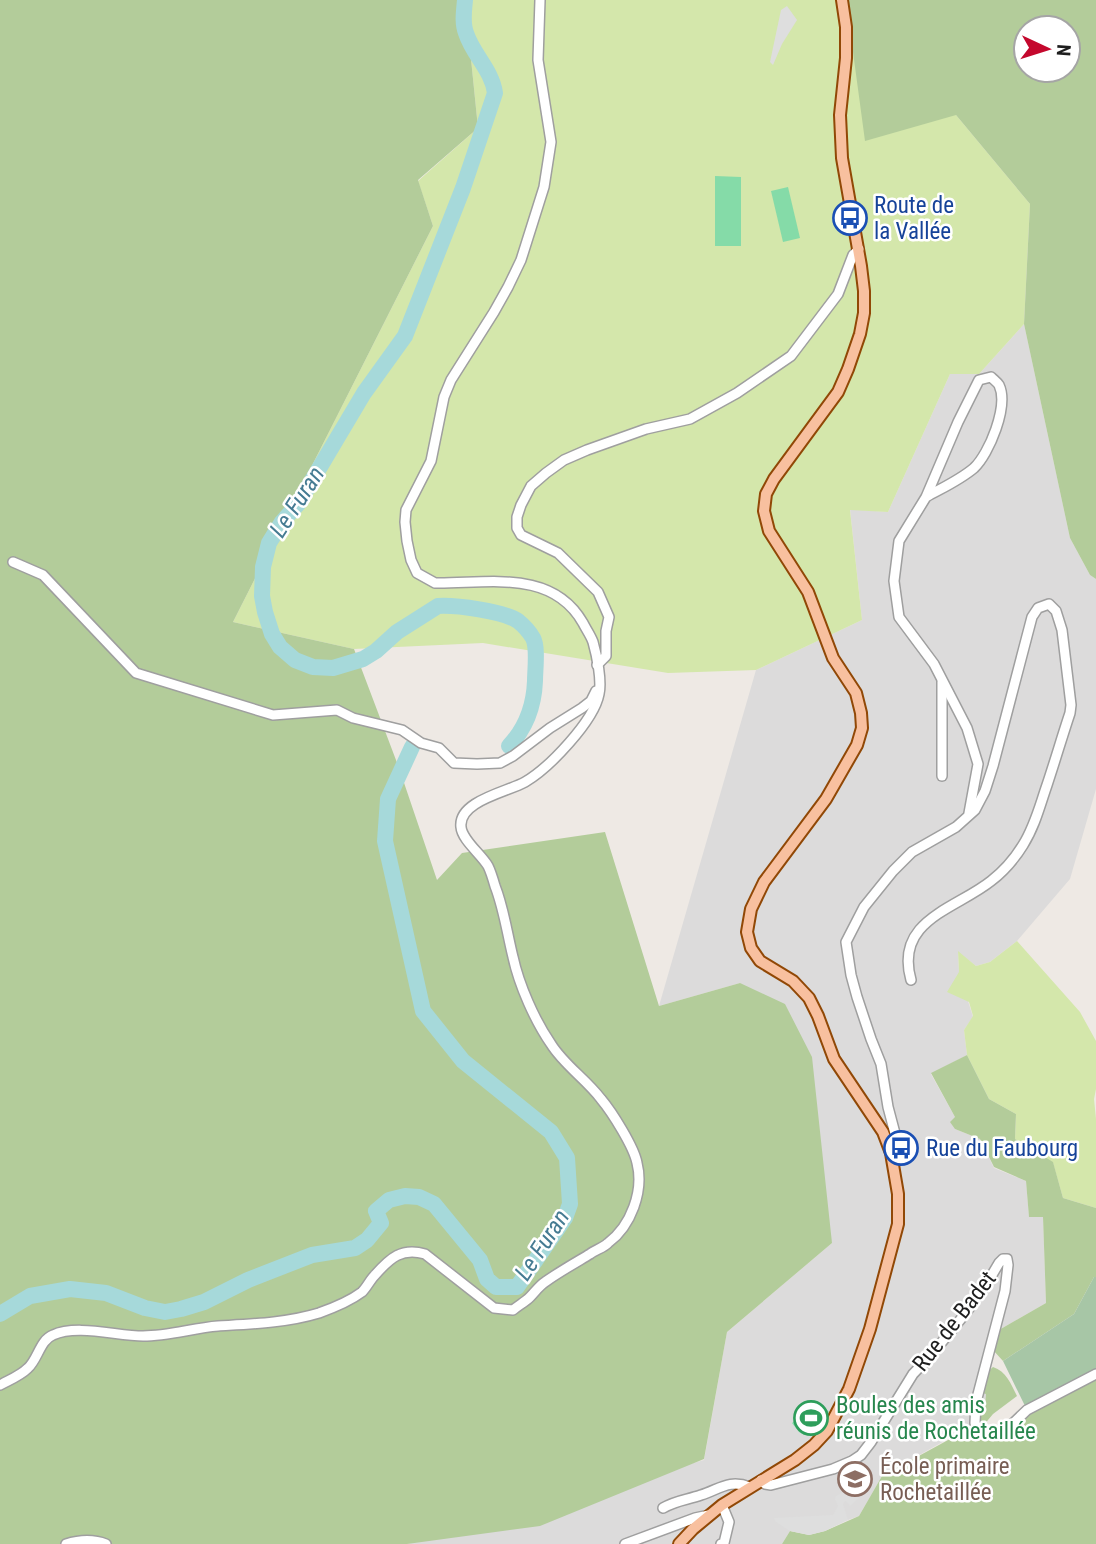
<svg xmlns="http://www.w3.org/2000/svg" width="1096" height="1544" viewBox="0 0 1096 1544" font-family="'Roboto Condensed',sans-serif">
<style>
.residential{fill:#dcdbdb}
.grass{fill:#d4e7ab}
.forest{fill:#b3cc9a;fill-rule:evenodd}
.cemetery{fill:#a7c6a6}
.pitch{fill:#85dba8}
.parking{fill:#dedede}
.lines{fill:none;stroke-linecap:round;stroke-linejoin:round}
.river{stroke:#a6d9da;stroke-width:16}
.minor-casing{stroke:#9f9f9f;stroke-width:12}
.major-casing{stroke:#914806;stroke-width:14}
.minor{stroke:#fff;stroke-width:9}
.major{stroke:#f8c09f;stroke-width:10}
.labels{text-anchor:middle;stroke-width:5;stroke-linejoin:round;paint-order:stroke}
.transit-label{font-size:23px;fill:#164399;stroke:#fff;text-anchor:start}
.street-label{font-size:23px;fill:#1e1e1e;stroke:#fff}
.leisure-label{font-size:23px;fill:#27864d;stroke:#fff;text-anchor:start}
.education-label{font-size:23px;fill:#785e54;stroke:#fff;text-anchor:start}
.water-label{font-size:24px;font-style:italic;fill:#457b92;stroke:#fff}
</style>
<rect width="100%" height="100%" fill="#eee9e4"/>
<polygon class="residential" points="1024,324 1070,538 1090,575 1096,579 1096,789 1070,879 1017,941 990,962 976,966 958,952 959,972 973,1017 964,1030 967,1055 931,1074 955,1117 955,1129 980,1139 994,1168 1026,1181 1029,1216 1043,1217 1046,1303 999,1330 982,1394 986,1394 985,1406 979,1415 978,1422 882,1476 859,1516 848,1520 790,1531 782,1544 407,1544 704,1460 727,1332 832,1243 740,983 659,1006 756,670 862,620 850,509 888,512 950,374 979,374"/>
<g class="grass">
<polygon points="465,0 846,0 956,115 1030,204 1024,324 979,374 950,374 888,512 850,510 862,620 756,670 668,673 483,643 354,649 233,622 433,226 418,181 478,128"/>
<polygon points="1017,941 1080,1012 1096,1041 1096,1089 1094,1099 1096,1119 1096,1208 1063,1198 1053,1163 1015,1139 1016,1114 989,1099 967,1055 964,1030 973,1016 969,1002 947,992 959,972 958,951 976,966 990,962"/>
</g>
<g class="forest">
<polygon points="0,0 465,0 478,128 418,180 433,226 233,622 354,649 399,768 437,880 462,853 605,832 659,1006 740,983 785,1004 812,1057 832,1243 727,1332 704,1459 540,1526 407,1544 0,1544"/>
<path d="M846,0h250v579l-6,-4 -20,-37 -46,-214 6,-120 -74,-89 -91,26zM1026,28h42v42h-42z"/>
<polygon points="967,1055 989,1099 1016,1114 1015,1139 1053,1162 1063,1198 1096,1208 1096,1277 1094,1277 1074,1314 1003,1361 993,1350 999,1330 1046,1303 1043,1217 1029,1217 1026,1181 994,1167 980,1139 955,1129 950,1122 955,1117 931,1073"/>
<path d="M993,1367c13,4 18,17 24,29l-24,18 -10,12 -5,-4 1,-7 6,-9 1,-12 -5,-1 4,-19z"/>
<polygon points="1096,1377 1096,1544 782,1544 790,1531 809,1535 825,1531 859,1516 882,1476 972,1427 979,1436 1013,1429 1030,1414"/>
</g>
<polygon class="cemetery" points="1094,1277 1096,1277 1096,1371 1025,1406 1003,1361 1074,1314"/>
<g class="pitch">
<polygon points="715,176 741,177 741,246 715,246"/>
<polygon points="788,187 800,238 783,242 771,191"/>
<polygon points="818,1404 823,1409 825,1408 829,1412 804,1435 799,1432 792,1423"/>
</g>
<g class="parking">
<polygon points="787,6 797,20 782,44 773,65 770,62 781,10"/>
<polygon points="859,1483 867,1491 850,1506 846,1501 844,1502 843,1504 848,1520 825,1531 809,1535 790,1531 776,1522 774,1518 833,1515 838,1506 835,1499 836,1496"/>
</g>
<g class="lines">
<g class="river">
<path d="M465,0c-1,11 -3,23 1,33 7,22 26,37 29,60l-32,95 -58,148 -41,57 -66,111 -16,18 -13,21 -6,24 -1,29 3,16 7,22 8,13 15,13 18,7 20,1 30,-9 13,-8 21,-19 41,-26c18,-1 65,5 80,15 5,4 12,12 15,17 5,9 2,32 2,43 -1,24 -9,47 -26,65"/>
<polyline points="0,1314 30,1296 70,1289 106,1293 145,1308 165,1312 181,1309 204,1302 248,1280 312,1255 355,1248 367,1240 381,1223 376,1211 389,1200 405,1196 419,1197 434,1204 480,1260 487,1279 496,1287 517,1287 565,1218 570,1204 567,1158 551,1132 463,1061 423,1011 385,841 388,799 412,747"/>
</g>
<g class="minor-casing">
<g id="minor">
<path d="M926,497c16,-9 34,-17 48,-29 15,-14 35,-62 25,-83 -2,-3 -5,-5 -8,-8l-12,3 -21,42 -32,75 -27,44 -5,40 5,36 35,47 33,64 11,36 -9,49"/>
<polyline points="13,562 43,575 136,673 273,715 337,710 353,718 402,730 421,743 439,748 454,763 477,764 500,763 513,756 550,728 582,708 591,701 596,691"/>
<polyline points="597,665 606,656 606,631 609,617 598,592 558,553 521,535 517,528 517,517 521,505 531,486 546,473 564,460 587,450 646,429 690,419 737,393 791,356 838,294 853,255 859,249"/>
<polyline points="942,776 942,682"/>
<path d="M891,1153l6,-12 -9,-34 -7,-43 -10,-25 -14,-42 -6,-22 -5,-33 18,-35 29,-36 19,-19 44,-25 19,-17 10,-19 8,-25 39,-149 6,-9 11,-4 7,7 6,19 9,75 -1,8c-8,24 -15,48 -23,72 -7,20 -12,41 -24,60 -8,13 -19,26 -32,36 -35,28 -97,39 -80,99"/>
<path d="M0,1385c9,-5 20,-9 28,-17 10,-9 12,-28 25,-33 24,-11 64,1 90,1 26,0 50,-8 75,-10 33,-2 68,-3 101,-13 14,-5 31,-12 43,-21 5,-5 8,-12 13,-17 15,-17 27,-28 50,-21l69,54 19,2c6,-5 12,-8 17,-13 5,-5 9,-11 15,-15 14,-10 30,-19 45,-28 5,-4 13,-6 18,-11 23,-17 36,-52 29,-80 -3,-16 -25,-51 -36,-64 -15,-20 -37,-34 -50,-55 -16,-23 -32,-59 -38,-87 -6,-24 -9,-48 -18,-71 -2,-7 -4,-14 -7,-20 -7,-12 -26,-26 -27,-39 -3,-26 46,-35 64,-45 24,-14 69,-61 74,-88 3,-13 -2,-38 -6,-52 -2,-6 -7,-13 -10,-19 -31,-55 -97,-39 -148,-40l-18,-10 -6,-13 -4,-19 -2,-19 1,-12 25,-49 13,-64 7,-17 43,-68 14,-25 13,-27 23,-73 7,-45 -13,-82 2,-60"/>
<polyline points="761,1480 765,1484 771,1485 833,1469 852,1461 861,1455 871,1442 913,1374 932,1354 965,1314 986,1285 999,1263 1003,1259 1007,1259 1008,1265 1005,1291 976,1402 975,1423 979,1431 993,1435 1004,1432 1027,1410 1096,1374"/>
<path d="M663,1508c14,-8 24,-8 38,-13 19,-6 28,-16 49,-8"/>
<path d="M66,1544c13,-4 27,-5 40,0"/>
<polyline points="625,1544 695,1518 709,1515"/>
<polyline points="721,1544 724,1543 729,1522 722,1505"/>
</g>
</g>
<g class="major-casing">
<polyline id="major" points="679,1544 693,1529 722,1505 795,1460 814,1445 827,1431 849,1389 870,1329 898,1224 898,1194 891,1153 883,1132 834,1059 818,1016 809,998 793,981 760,961 751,948 747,932 751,909 764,882 826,799 857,745 862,728 861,713 856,693 833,658 808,592 769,531 764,511 766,494 774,479 838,392 848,369 860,334 864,313 864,291 861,266 842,158 840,115 846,58 846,27 842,0"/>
</g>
<use href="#minor" class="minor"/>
<use href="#major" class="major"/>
</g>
<defs>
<g id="bus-ring" transform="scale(1.75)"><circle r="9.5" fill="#fff" stroke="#1a4fb4" stroke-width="1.5"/><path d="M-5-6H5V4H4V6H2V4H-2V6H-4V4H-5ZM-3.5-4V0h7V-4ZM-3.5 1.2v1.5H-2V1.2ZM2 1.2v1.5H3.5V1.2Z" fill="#1a4fb4"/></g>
<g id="stadium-ring" transform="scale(1.75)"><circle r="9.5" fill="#fff" stroke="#2e9e5b" stroke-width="1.5"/><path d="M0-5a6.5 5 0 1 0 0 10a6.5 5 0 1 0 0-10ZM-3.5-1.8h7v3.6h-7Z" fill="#2e9e5b"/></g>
<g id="school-ring" transform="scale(1.75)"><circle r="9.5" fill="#fff" stroke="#8d6e63" stroke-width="1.5"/><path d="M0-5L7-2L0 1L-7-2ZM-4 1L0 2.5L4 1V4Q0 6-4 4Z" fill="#8d6e63"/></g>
</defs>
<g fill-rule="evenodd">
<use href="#bus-ring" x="850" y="218"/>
<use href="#bus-ring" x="901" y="1148"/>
<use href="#stadium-ring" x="811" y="1418"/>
<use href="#school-ring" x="855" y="1479"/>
</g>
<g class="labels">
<g class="transit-label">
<text x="874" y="213">Route de<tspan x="874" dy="26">la Vallée</tspan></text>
<text x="926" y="1156">Rue du Faubourg</text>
</g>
<g class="street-label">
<text transform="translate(954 1321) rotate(-52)" y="8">Rue de Badet</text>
</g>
<g class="leisure-label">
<text x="836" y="1413">Boules des amis<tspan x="836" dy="26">réunis de Rochetaillée</tspan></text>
</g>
<g class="education-label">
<text x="880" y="1474">École primaire<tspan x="880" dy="26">Rochetaillée</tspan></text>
</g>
<g class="water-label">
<text transform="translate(297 502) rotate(-57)" y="8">Le Furan</text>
<text transform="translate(542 1245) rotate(-57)" y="8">Le Furan</text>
</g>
</g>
<g transform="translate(1047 49) rotate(94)"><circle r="33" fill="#ffffff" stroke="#a5a5a5" stroke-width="2"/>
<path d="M0-5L12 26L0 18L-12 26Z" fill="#c4082d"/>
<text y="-10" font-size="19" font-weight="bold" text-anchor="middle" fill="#1e1e1e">N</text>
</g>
</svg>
